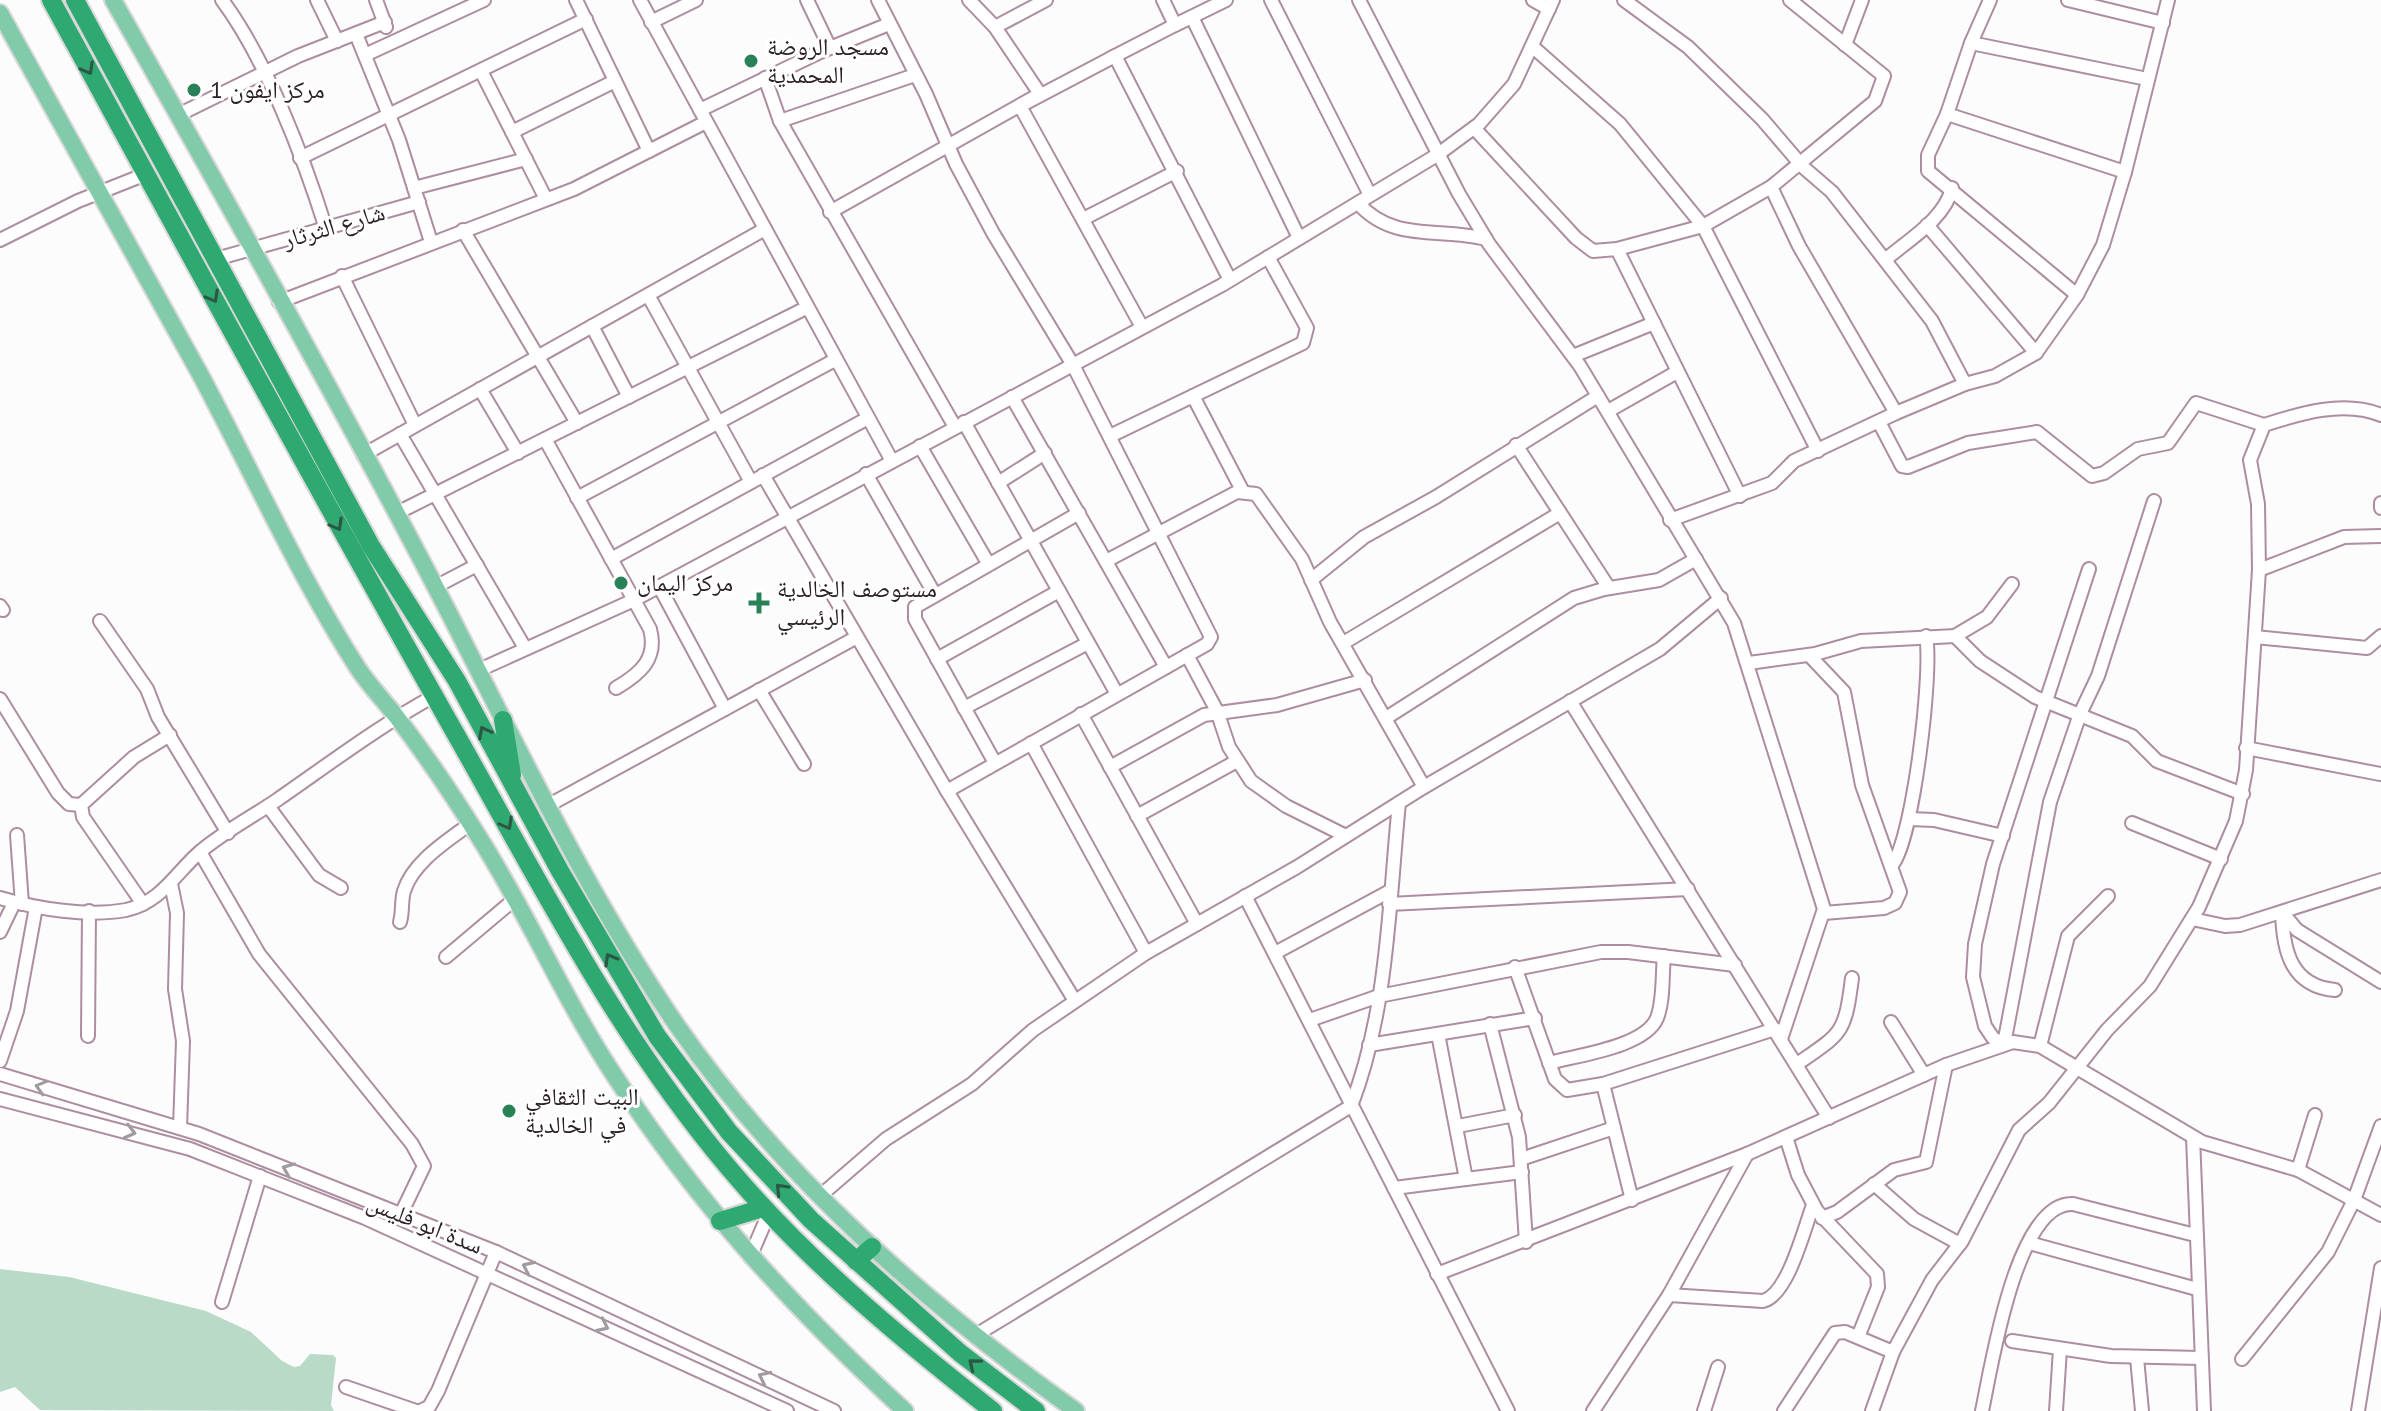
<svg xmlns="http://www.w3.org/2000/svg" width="2381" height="1411" viewBox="0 0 2381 1411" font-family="'PT Sans','Noto Naskh Arabic',sans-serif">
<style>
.water{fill:#b8dac6}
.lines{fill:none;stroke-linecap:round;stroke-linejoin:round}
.minor-casing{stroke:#ad8ea0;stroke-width:16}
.major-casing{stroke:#d9d7d8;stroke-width:20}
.highway-casing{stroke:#d9d7d8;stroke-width:22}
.minor{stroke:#fff;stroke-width:12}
.major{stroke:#82cbaa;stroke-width:16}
.highway{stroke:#2ea971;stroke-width:18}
.oneway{stroke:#2d5745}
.oneway2{stroke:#a09b9e}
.poi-dot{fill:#278257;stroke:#fff;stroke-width:3}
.labels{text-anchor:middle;stroke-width:6;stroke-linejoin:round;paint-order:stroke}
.poi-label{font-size:24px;fill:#2d2128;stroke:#fff;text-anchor:start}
.street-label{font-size:24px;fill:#2d2128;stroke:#fff}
</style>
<rect width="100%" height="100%" fill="#fcfcfc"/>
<polygon class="water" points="0,1269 69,1277 206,1311 251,1332 282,1361 294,1367 300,1366 310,1354 333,1355 336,1358 331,1405 334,1411 40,1410 15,1387 0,1392"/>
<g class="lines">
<g class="minor-casing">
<g id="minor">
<path d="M222,0c44,59 82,158 104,229"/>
<polyline points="317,0 337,41"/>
<polyline points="376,0 386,27"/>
<polyline points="576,0 649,151"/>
<polyline points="640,0 892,461"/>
<polyline points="807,0 830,48"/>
<polyline points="878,0 926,94 956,164 993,233 1073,365 1211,637 1207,644 947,791"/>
<polyline points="969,0 995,27 1046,0"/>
<polyline points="1163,0 1175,25 1226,0"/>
<polyline points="1271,0 1370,195"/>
<polyline points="1359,0 1459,194 1489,244 1580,366 1734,623 1824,909 1781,1039"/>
<polyline points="1533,0 1549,9"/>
<polyline points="1624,0 1688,47 1762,119 1803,167 1832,192 1932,321 1965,384"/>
<polyline points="1790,0 1884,76 1875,101 1771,187 1703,226 1818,451"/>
<polyline points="1990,0 1971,43 1947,114 1928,155 1928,171 2077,295"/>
<polyline points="2068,0 2163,23"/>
<polyline points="1192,17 1299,238"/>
<polyline points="651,22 696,0"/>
<polyline points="356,34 399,140 431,242"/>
<polyline points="1971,43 2147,79"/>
<polyline points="1845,45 1862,0"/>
<polyline points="1533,47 1620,124 1703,226 1617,249 1740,496"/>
<polyline points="365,55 484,0"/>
<polyline points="1111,58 1175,25"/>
<polyline points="481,71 546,199"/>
<polyline points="765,78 780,121 955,427"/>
<polyline points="700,110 820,52 889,24"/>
<polyline points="1947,114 2125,172"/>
<polyline points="178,115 298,56 385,22"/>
<polyline points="780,121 915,75"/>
<polyline points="1474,128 1576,238 1593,251 1617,249"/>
<polyline points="512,132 615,81"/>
<polyline points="300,158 586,19"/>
<polyline points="1771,187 1799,246 1896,413"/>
<polyline points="414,188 526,159"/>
<path d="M1358,203c35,40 82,24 128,36"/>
<polyline points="830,212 1040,94 995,27"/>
<polyline points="1083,219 1177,171"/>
<polyline points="1927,225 2036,353"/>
<polyline points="463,230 577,423"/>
<polyline points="0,240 78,201 146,174"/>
<polyline points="216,259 419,202"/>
<path d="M1885,260c23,-20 60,-41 67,-72"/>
<polyline points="342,276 415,425"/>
<polyline points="648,295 751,482"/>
<polyline points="279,302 574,189 706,122"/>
<polyline points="592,326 629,397"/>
<polyline points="1142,327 1020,106 1115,56 1230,280"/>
<polyline points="1573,356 1654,323"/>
<polyline points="480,389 518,453"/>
<polyline points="1193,396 1242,490"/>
<polyline points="1012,397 1166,667"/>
<polyline points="1608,411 1677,372"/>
<polyline points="964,422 1117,694"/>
<polyline points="1879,422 1902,466 1908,467 1968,443 2037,432 2092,476 2104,473 2138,449 2168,443 2196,403 2264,425"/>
<polyline points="400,434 525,648"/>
<polyline points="1110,436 1303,343 1307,328 1268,257"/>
<path d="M545,439l105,190c8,30 -10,45 -34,59"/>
<polyline points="1516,445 1609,588"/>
<polyline points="920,446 988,563"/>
<polyline points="363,455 765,229"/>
<polyline points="866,474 934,593"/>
<polyline points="763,475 947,791 1075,1001"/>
<polyline points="998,483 1045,453"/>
<polyline points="577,498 835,360"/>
<polyline points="2381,503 2381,508"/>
<polyline points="395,514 806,308"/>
<polyline points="1670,520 1772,483 1794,461 1896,413 1965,384 1995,376 2036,353 2077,295 2103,245 2125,172 2168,0"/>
<polyline points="611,559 868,418"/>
<polyline points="1106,561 1237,492 1256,494 1302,559 1330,622 1424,787"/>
<polyline points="2089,569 1993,864 1975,944 1973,977 1985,1026 1993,1038 2004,1044 2050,802 2080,714 2098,676 2154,501"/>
<polyline points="2259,570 2344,537 2381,536"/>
<polyline points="1311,580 1364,537 1436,497 1598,396"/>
<polyline points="659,586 725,709"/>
<polyline points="435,587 477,565"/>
<polyline points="0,606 3,610"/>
<polyline points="100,621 147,689 158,717 228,833"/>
<polyline points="1955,636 1980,661 2035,697 2132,736 2157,761 2243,794"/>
<polyline points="2255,637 2367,648 2381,636"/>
<polyline points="1345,642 1560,513"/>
<polyline points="1187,655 1217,711 1229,747 1251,781 1286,806 1346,836"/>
<polyline points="1809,655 1844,692 1862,785 1900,892 1895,903 1884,908 1824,913"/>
<polyline points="937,659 1059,591"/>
<polyline points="1749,663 1815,654 1861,641 1955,636 1987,617 2012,584"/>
<polyline points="477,671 634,600 1222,285 1437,155 1479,124 1514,84 1553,0"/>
<polyline points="759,690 804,764"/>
<polyline points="0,699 58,793 69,804 81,805"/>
<polyline points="1570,701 1829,1118"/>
<polyline points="964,708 1088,643"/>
<polyline points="1081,714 1197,924"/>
<polyline points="1386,718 1574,598 1604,589 1659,580 1696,559"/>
<polyline points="1031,743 1146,953"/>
<polyline points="2246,748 2380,774"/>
<polyline points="995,763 915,619 915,607 1079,513"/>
<polyline points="1110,767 1204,715 1277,705 1365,680"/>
<polyline points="549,805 857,637"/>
<polyline points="268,806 319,875 341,888"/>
<polyline points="1137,816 1237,761"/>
<polyline points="1910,819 1934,820 2003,836"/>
<polyline points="2132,823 2221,859"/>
<polyline points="17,835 22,904"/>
<polyline points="200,852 259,954 412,1144 424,1166 401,1214"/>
<path d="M1892,865c21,-25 41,-194 34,-229"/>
<polyline points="171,884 177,913 175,989 183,1041 180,1128"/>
<polyline points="1245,896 1508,1411"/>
<path d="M0,898c37,11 88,19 126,12 36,-8 50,-38 75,-59 24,-20 51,-34 76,-51 52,-36 102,-74 157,-104"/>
<polyline points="143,904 83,817 81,805 134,757 170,735"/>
<polyline points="1389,904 1688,889"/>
<polyline points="2192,919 2225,926 2240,925 2381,880"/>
<path d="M400,922c3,-10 1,-21 4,-31 9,-29 43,-50 66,-67"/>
<polyline points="0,932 14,903"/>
<polyline points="1275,953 1390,891"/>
<polyline points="446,957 516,898"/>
<polyline points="1515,967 1555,1079 1567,1090 1603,1084 1775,1029"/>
<path d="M2335,990c-44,-4 -52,-39 -53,-78l15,18 84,52"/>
<polyline points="1310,1020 1379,996 1601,952 1628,952 1735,965"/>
<polyline points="1891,1022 1924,1075"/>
<polyline points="1490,1024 1519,1137 1526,1242"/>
<polyline points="1438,1034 1466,1179"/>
<polyline points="88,1036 89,911"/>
<polyline points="1369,1045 1535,1018"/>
<polyline points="2040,1046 2068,936 2108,896"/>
<polyline points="0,1061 17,1011 36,907"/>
<path d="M1549,1063c29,-8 96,-16 108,-45 7,-18 5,-43 7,-62"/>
<path d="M1797,1064c45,-31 48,-30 55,-86"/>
<polyline points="0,1074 199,1134 496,1252 834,1411"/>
<polyline points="1603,1084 1632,1200"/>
<polyline points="0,1099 190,1149 365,1218 787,1411"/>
<polyline points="1458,1126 1515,1115"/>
<polyline points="1786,1137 1798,1175 1817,1211 1877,1274 1878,1287 1858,1337"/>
<polyline points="2193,1137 2204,1411"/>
<polyline points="1521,1159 1614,1128"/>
<polyline points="2298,1170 2315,1115"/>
<polyline points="1874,1184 1914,1219 1960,1244"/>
<polyline points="1394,1188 1522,1172"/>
<polyline points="820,1196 886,1139 972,1084 1033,1030 1146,953 1297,867 1424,787 1660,649 1721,598"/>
<polyline points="1822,1218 1837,1212 1894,1170 1926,1162 1946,1065"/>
<polyline points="2029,1243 2197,1289"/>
<polyline points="750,1257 769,1213"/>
<polyline points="1437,1274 1747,1154 1946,1065 2013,1042 2040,1046 2202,1142 2298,1170 2381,1215"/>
<path d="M1669,1295l94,6c25,-6 41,-72 50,-96"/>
<polyline points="222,1302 260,1176"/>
<path d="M976,1335l375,-229c37,-95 38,-203 48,-303"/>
<polyline points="2012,1341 2111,1356 2201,1358"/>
<polyline points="2137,1358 2142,1411"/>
<polyline points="2242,1359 2328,1252 2354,1200 2381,1126"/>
<polyline points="346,1387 416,1411"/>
<polyline points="420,1411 429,1407 438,1391 496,1252"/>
<polyline points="1593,1411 1669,1295 1747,1154"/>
<polyline points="1704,1411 1718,1367"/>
<polyline points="1784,1411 1835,1333 1845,1332 1893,1352"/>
<path d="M1872,1411l21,-59 39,-72 30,-39 57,-111 30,-27 58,-73 43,-44 49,-79 37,-86 10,-51 13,-200 -1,-66 -8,-44 14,-35c37,-12 80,-25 117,-10"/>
<path d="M1982,1411c9,-42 34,-210 91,-207l122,31"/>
<polyline points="2056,1411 2060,1349"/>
<polyline points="2358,1411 2381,1268"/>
</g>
</g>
<g class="major-casing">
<g id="major">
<path d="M113,0c110,194 219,389 322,586 77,148 148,303 243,441 106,152 248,277 398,384"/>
<path d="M0,13c66,121 134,240 200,361 53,99 98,201 159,296 11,16 25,31 37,46 29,38 56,78 81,118 50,78 86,164 137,241 84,129 178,232 291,336"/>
</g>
</g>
<g class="highway-casing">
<g id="highway">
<path d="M51,0c133,244 266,489 403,731 85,150 162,303 274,436 77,92 171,170 265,244"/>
<polyline points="75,0 371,546 457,681 560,871 657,1036 729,1132 811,1220 960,1353 1036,1411"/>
<polyline points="503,720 512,775"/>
<polyline points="720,1221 763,1208"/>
<polyline points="856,1261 872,1247"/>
</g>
</g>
<use href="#minor" class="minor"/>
<use href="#major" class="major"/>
<use href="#highway" class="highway"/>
</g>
<defs><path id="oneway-chevron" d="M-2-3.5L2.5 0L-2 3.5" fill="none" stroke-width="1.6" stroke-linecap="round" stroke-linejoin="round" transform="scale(2)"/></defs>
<g class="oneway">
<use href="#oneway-chevron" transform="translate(88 69) rotate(61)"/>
<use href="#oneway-chevron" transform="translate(213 297) rotate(61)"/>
<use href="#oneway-chevron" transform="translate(337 525) rotate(61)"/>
<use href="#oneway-chevron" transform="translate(484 732) rotate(-118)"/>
<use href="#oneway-chevron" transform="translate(507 824) rotate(61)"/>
<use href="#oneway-chevron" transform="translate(610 959) rotate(-120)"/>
<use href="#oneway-chevron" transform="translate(781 1189) rotate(-134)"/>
<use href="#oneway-chevron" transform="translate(974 1364) rotate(-141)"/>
</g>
<g class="oneway2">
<use href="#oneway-chevron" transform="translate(41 1087) rotate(-164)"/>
<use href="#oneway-chevron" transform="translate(130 1132) rotate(14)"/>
<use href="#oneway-chevron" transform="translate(288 1169) rotate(-158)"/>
<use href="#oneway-chevron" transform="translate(528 1267) rotate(-155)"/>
<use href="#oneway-chevron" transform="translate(603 1326) rotate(25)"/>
<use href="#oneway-chevron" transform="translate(764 1377) rotate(-154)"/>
</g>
<g class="poi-dot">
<circle cx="751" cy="61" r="8"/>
<circle cx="194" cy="90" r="8"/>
<circle cx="621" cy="583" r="8"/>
<path d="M755 591h8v8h8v8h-8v8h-8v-8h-8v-8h8z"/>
<circle cx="509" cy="1111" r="8"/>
</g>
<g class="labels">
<g class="poi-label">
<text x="767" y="55">مسجد الروضة<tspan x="767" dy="28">المحمدية</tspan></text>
<text x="210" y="98">مركز ايفون 1</text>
<text x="637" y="591">مركز اليمان</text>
<text x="777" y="597">مستوصف الخالدية<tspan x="777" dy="28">الرئيسي</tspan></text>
<text x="525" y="1105">البيت الثقافي<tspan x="525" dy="28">في الخالدية</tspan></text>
</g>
<g class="street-label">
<text transform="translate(334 226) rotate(-16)" y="8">شارع الثرثار</text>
<text transform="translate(425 1224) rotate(22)" y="8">سدة ابو فليس</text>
</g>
</g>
</svg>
